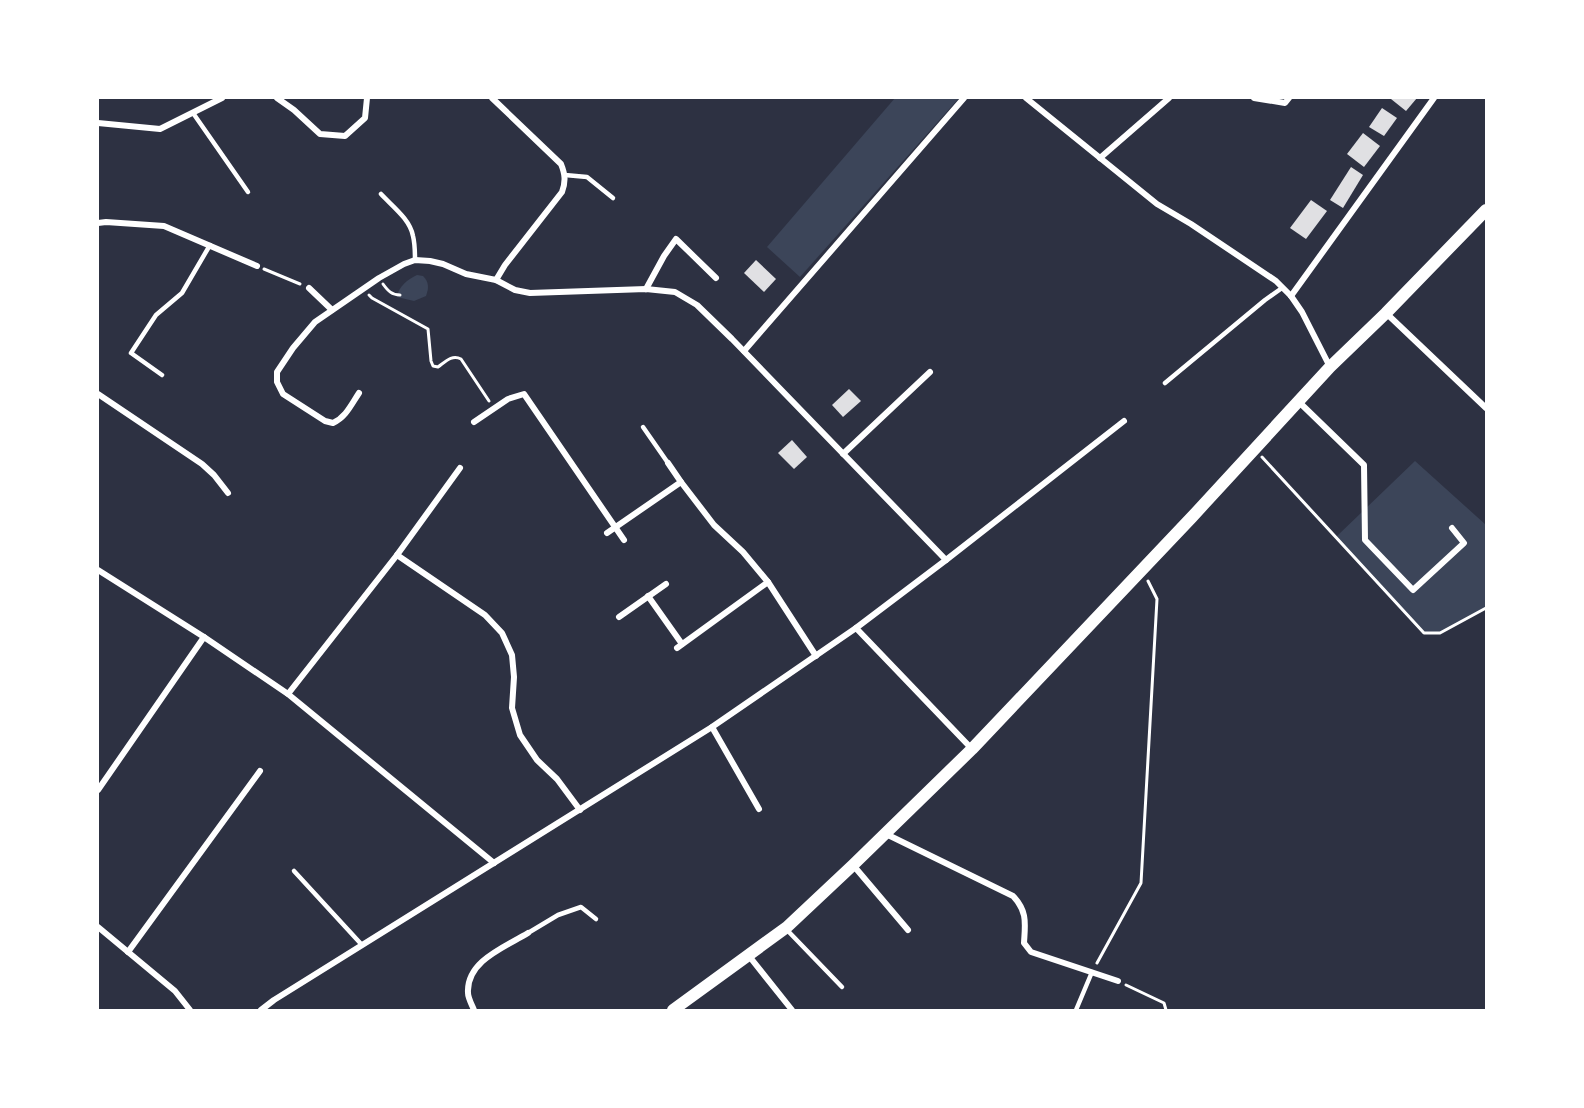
<svg xmlns="http://www.w3.org/2000/svg" width="1584" height="1108" viewBox="0 0 1584 1108" font-family="Karla,sans-serif">
<style>
.green{fill:#3c4559}
.building{fill:#e0e0e3}
.lines{fill:none;stroke-linecap:round;stroke-linejoin:round}
.path{stroke:#fff;stroke-width:3}
.service{stroke:#fff;stroke-width:4.5}
.minor{stroke:#fff;stroke-width:6}
.secondary{stroke:#fff;stroke-width:12}
</style>
<rect width="100%" height="100%" fill="#2d3142"/>
<g class="green">
<polygon points="895,98 959,98 800,277 767,247"/>
<path d="M417,275l6,1c6,6 6,12 3,20l-12,5 -17,-4c1,-10 11,-18 20,-22z"/>
<polygon points="1415,461 1486,525 1486,608 1440,633 1424,633 1336,537"/>
</g>
<g class="building">
<polygon points="1393,98 1417,98 1406,111 1391,99"/>
<polygon points="1382,108 1397,118 1384,136 1369,127"/>
<polygon points="1363,133 1380,146 1364,167 1347,154"/>
<polygon points="1351,167 1363,175 1343,208 1330,200"/>
<polygon points="1311,200 1327,211 1306,239 1290,228"/>
<polygon points="756,260 776,279 764,292 744,273"/>
<polygon points="849,389 861,401 843,417 832,405"/>
<polygon points="792,440 807,457 794,469 778,453"/>
</g>
<g class="lines">
<g class="path">
<polyline points="264,269 300,284"/>
<path d="M383,284c5,7 9,11 17,11"/>
<path d="M369,295l3,3 56,31 3,32 2,5 5,1c7,-5 14,-13 23,-8l28,42"/>
<polyline points="1262,457 1424,633 1440,633 1486,608"/>
<polyline points="1097,963 1141,883 1157,599 1148,581"/>
<polyline points="1126,985 1164,1003 1166,1010"/>
</g>
<g class="service">
<polyline points="193,113 248,192"/>
<polyline points="565,175 587,177 613,198"/>
<path d="M381,194c11,12 29,25 32,42 2,8 2,16 2,24"/>
<polyline points="162,375 131,353 156,315 182,293 210,245"/>
<polyline points="1165,383 1265,300 1282,288"/>
<polyline points="643,427 668,463"/>
<polyline points="294,871 362,945"/>
<polyline points="787,930 842,987"/>
<polyline points="528,933 558,915 581,907 596,919"/>
<polyline points="1076,1010 1092,972"/>
</g>
<g class="minor">
<polyline points="277,98 294,110 320,134 345,136 365,118 367,98"/>
<path d="M492,98l69,66c4,10 5,17 1,28l-57,73 -9,15"/>
<polyline points="1026,98 1157,204 1191,224 1276,281 1291,296 1302,312 1330,367"/>
<polyline points="1254,98 1285,103 1289,98"/>
<polyline points="98,123 160,129 222,98"/>
<polyline points="1100,158 1169,98"/>
<polyline points="98,223 106,222 164,226 257,266"/>
<polyline points="309,288 332,310"/>
<polyline points="646,289 664,256 676,239 716,278"/>
<polyline points="1291,296 1434,98"/>
<polyline points="1386,313 1486,408"/>
<polyline points="744,351 964,98"/>
<path d="M359,393c-8,12 -13,24 -26,30l-8,-2 -42,-27 -6,-12v-10l16,-24 22,-26 64,-44 25,-14 11,-4 15,1 13,3 23,10 30,6 19,10 15,3 116,-4 29,3 22,13 35,34 214,221"/>
<polyline points="98,394 202,464 214,475 228,493"/>
<polyline points="1299,402 1364,465 1365,540 1413,590 1464,543 1452,528"/>
<polyline points="474,422 508,399 524,394 624,540"/>
<polyline points="843,454 930,372"/>
<polyline points="668,463 681,482 714,525 743,552 768,582 816,656"/>
<polyline points="607,533 681,482"/>
<polyline points="397,555 485,615 502,633 512,655 514,677 512,708 520,735 537,760 557,779 580,810"/>
<polyline points="98,570 204,637 288,694 494,863"/>
<polyline points="648,596 682,644"/>
<polyline points="619,617 666,584"/>
<polyline points="856,628 972,749"/>
<polyline points="677,648 768,582"/>
<polyline points="288,694 397,555 460,468"/>
<polyline points="712,727 759,809"/>
<polyline points="98,790 204,637"/>
<path d="M886,834l127,62c15,16 12,28 11,47l7,9 87,29"/>
<polyline points="853,865 908,930"/>
<polyline points="98,927 175,991 190,1010"/>
<polyline points="128,952 260,771"/>
<polyline points="749,956 792,1010"/>
<polyline points="261,1010 274,1000 712,727 856,628 946,560 1124,421"/>
<path d="M474,1010c-2,-5 -6,-12 -6,-17 -2,-32 37,-46 60,-60"/>
</g>
<polyline class="secondary" points="673,1010 787,927 853,865 972,749 1192,517 1330,367 1386,313 1486,210"/>
</g>
<rect width="1584" height="1108" fill="none" stroke="#ffffff" stroke-width="198"/>
</svg>
